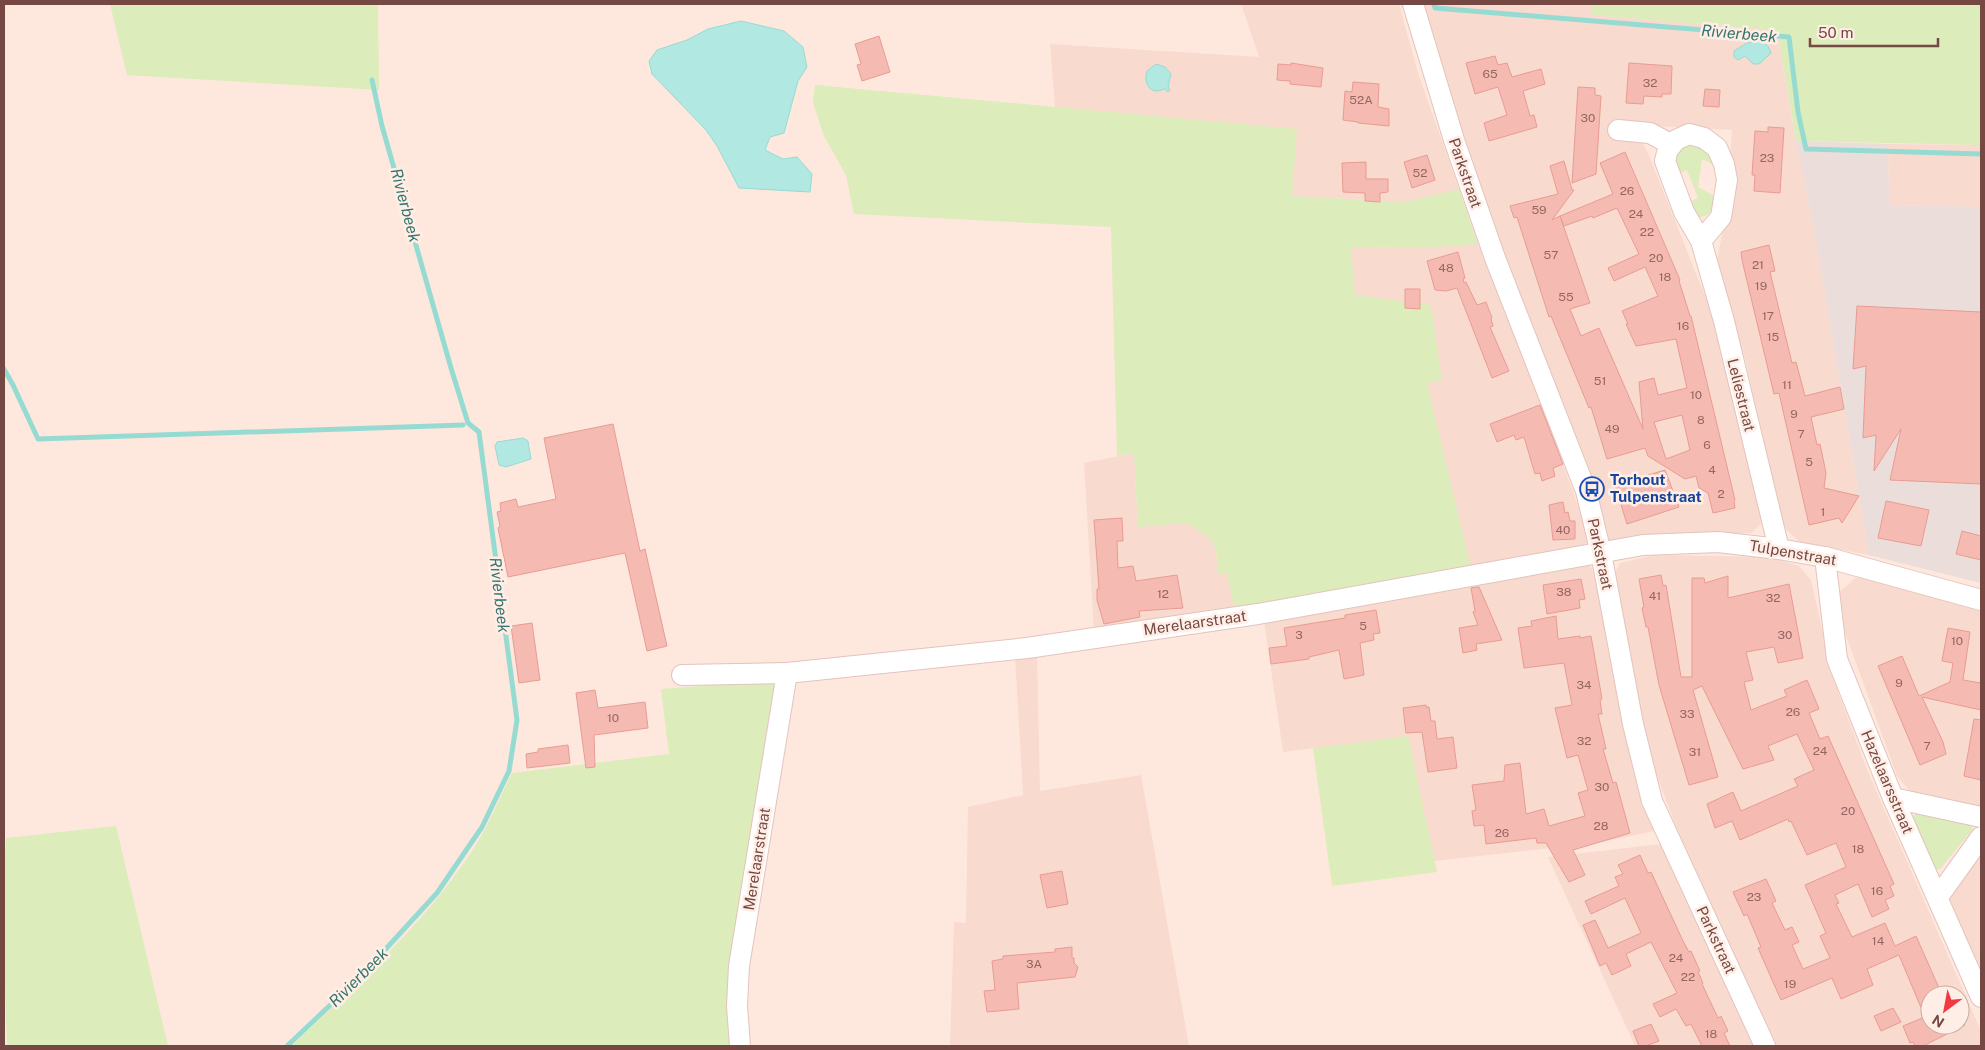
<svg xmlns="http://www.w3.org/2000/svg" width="1985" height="1050" viewBox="0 0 1985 1050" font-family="'Public Sans',sans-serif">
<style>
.residential{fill:#f8dace;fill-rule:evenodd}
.industrial{fill:#ebddda}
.green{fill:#dcecbb}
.water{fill:#b1e8e1;stroke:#96dbd2}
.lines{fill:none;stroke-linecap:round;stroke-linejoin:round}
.stream{stroke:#96dbd2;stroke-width:5}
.building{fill:#f5bbb3;stroke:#e99b92;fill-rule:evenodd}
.minor-casing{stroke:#e4c3bc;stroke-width:22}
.minor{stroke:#fff;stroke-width:20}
.labels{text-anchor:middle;stroke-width:5;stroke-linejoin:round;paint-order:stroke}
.number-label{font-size:12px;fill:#956560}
.street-label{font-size:15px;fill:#754844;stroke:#ffeee5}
.transit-label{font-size:15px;font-weight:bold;fill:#164399;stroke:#ffeee5;text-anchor:start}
.water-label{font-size:16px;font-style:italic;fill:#35756e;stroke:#ffeee5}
</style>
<rect width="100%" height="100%" fill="#fee8dd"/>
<g class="residential">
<polygon points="1241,4 1399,4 1418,73 1459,189 1406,202 1291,196 1297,129 1055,107 1050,44 1259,57"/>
<polygon points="1423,4 1592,4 1592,15 1777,30 1792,120 1813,224 1869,555 1800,542 1788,531 1783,525 1745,358 1719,278 1717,261 1728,202 1732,130 1614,124 1641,140 1648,153 1713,316 1761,505 1761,524 1751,533 1662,535 1609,541 1604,519 1514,285 1460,130"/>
<polygon points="1888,144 1981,145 1981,207 1889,205"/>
<polygon points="1478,244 1523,352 1589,537 1586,546 1471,568 1427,383 1442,379 1355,295 1350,247 1418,248"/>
<polygon points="1134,453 1138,527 1187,523 1210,538 1216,550 1218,573 1227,573 1234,608 1094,631 1084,463"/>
<path d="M1654,555l115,2 30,9 12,14 11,49 7,39 39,104 113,259v15h-208l-85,-188 -43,-113 -28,-148 -2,-24 5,-10zM1930,995h30v30h-30z"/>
<polygon points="1583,562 1591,567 1597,583 1609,656 1633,768 1654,831 1603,842 1434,861 1408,736 1283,752 1264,621"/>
<polygon points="1857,577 1981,607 1981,807 1924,797 1909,790 1897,776 1835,605 1837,594"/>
<polygon points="1037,654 1040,791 1141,775 1189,1046 950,1046 954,922 966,923 968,807 1023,795 1015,656"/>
<polygon points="1661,844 1700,928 1753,1046 1635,1046 1548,857"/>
<polygon points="1981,850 1981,970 1950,901 1950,890"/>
</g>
<polygon class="industrial" points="1796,141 1888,144 1889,205 1981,207 1981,583 1869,555 1813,224"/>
<g class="green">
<polygon points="110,4 378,4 379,90 127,75"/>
<polygon points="1592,4 1981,4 1981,145 1796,141 1777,30 1592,15"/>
<polygon points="815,85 1297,129 1292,196 1406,202 1459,189 1478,244 1418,248 1351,247 1355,295 1431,305 1442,380 1427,383 1471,568 1234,608 1227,573 1218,573 1216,550 1210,538 1187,523 1138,527 1134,453 1117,456 1111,227 854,214 846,175 824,136 813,103"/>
<path d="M1685,142l17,2 16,23 -16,-8 -4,28 18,10c-4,11 -5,20 -18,20l-11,-14 11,-5 -11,-28 -11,5 -3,-24z"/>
<path d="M777,680l-42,366h-444c66,-62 136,-124 185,-201 14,-23 24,-48 36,-72l157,-19 -8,-65z"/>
<polygon points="1408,736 1437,872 1332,886 1313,748"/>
<polygon points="1916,814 1971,825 1973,829 1940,869 1936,869 1934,866 1913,817"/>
<path d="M116,826l52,220h-161c-2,-69 -6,-139 -1,-208z"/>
</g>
<g class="water">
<polygon points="741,21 784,31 803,47 807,67 798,81 784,133 770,137 765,150 783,159 797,157 812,174 810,192 739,188 717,146 706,130 652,74 649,61 657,50 687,40 708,29"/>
<path d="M1757,41c7,1 12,4 14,12l-12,11h-6l-8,-8 -7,4 -4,-3v-6l13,-8z"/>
<path d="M1156,64l9,3 6,7 -3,12 2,4 -2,2 -3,-3c-2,0 -5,2 -8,2 -10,0 -13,-12 -10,-20z"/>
<polygon points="523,438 528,441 531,459 506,467 499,465 495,446 497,442"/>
</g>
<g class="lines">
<g class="stream">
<polyline points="1434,4 1435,8 1789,37 1798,112 1806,149 1981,154"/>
<polyline points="4,369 13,385 38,439 463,425"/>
<polyline points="287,1046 361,976 437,893 482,827 509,771 517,720 479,432 468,423 451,368 382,126 372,80"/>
</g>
</g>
<g class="building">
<polygon points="879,36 890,72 862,81 857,65 861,64 855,44"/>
<polygon points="1495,56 1498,65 1507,63 1512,77 1541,69 1545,84 1523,91 1530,116 1534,115 1537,127 1489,141 1484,123 1507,115 1498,87 1475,94 1466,63"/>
<polygon points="1291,63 1323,68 1321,87 1290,84 1290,81 1277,80 1278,64 1291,65"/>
<polygon points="1629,63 1672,66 1671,94 1662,94 1662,97 1644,96 1643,104 1626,103"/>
<polygon points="1353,82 1379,84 1378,107 1389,109 1389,126 1358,123 1358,122 1343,120 1345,91 1352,92"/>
<polygon points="1578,87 1595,88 1595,95 1601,96 1596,174 1572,183"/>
<polygon points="1705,89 1720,90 1719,107 1703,106"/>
<polygon points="1768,127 1784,128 1780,193 1754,191 1755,175 1752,175 1755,131 1768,132"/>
<path d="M1625,152l55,128 -1,1 11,35h1l44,184 -1,1 1,7 -22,5 -5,-20 -9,-5 -3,-12 -11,3 -37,-23 -3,-8 -38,11 -16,-52 -2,1 -38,-92 -2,1 -32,-100 -3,1 -4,-12 48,-12 -8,-28 14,-5 8,29h2l-22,30 8,-4 30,87 -20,6 11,27 18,-8 44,101 -4,-47 15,-4 4,17 29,-7 -11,-49 -40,7 -10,-22h2l-6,-13 36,-15 -13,-29 -31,14 -6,-13 31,-14 -22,-46 -24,10 -1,-2 -28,10 -4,-10 53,-22 -13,-31zM1682,415l8,35 -24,9 -12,-37z"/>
<polygon points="1427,155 1435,180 1412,188 1404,162"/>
<polygon points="1366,162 1366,179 1388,179 1388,192 1380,193 1380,202 1365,201 1365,193 1343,192 1342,163"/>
<polygon points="1769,245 1775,271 1770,272 1782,322 1792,363 1796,362 1805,396 1840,387 1844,409 1811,417 1817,445 1820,444 1826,473 1824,488 1859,496 1842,523 1839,518 1809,525 1779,393 1774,394 1742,260 1741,252"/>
<polygon points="1458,252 1465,278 1463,279 1464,283 1466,282 1477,305 1486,302 1492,318 1491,319 1493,326 1490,327 1509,371 1492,378 1457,288 1446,291 1435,290 1427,261"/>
<polygon points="1405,289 1420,289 1420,309 1405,308"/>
<polygon points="1857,306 1981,312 1981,484 1890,480 1901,429 1874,471 1876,435 1863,438 1866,366 1853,369"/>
<polygon points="1540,405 1563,464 1553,468 1555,476 1542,481 1540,473 1535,474 1524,437 1516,440 1514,435 1497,442 1490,424"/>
<polygon points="613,424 640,551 645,549 667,646 647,651 625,553 508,577 498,528 500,526 497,512 501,511 500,503 516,499 518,507 556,499 544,438"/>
<polygon points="1665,470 1679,507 1627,524 1615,485"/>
<polygon points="1886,501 1929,510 1921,546 1878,538"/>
<polygon points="1563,502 1565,513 1568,512 1570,521 1575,521 1575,539 1553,540 1549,505"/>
<polygon points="1122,518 1123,541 1117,541 1118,568 1133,566 1136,581 1177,575 1183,608 1139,611 1140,617 1104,624 1097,600 1097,589 1099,589 1094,520"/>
<polygon points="1962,531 1981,536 1981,560 1956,554"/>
<polygon points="1661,575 1663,586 1666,585 1681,677 1692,677 1692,578 1704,578 1705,583 1728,576 1728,598 1789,584 1803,658 1778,663 1774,647 1746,652 1753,680 1744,682 1751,710 1787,696 1784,690 1807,680 1819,709 1809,713 1820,739 1828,736 1894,884 1890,886 1894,896 1885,900 1889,909 1872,917 1858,884 1835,895 1839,903 1836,904 1852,937 1885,923 1895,946 1916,936 1939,988 1930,992 1930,1025 1965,1025 1923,1046 1915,1046 1913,1042 1910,1043 1903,1026 1925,1017 1899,955 1867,969 1873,985 1841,999 1832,978 1781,1000 1758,948 1761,947 1747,914 1744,916 1733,892 1766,879 1776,901 1772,903 1785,930 1792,927 1799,942 1792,945 1803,969 1830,958 1820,936 1826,933 1805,885 1846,867 1836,843 1807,855 1791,821 1789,822 1788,819 1740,840 1732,821 1715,828 1707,804 1733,792 1741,811 1798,786 1794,779 1814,770 1797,734 1768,746 1774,760 1743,769 1702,686 1693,690 1718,777 1689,785 1659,685 1648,627 1646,627 1642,608 1644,607 1639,579"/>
<polygon points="1581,579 1585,599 1579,600 1580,608 1547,614 1543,585"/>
<polygon points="1479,587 1502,640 1476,644 1477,650 1463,653 1459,628 1478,625 1473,612 1475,611 1471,588"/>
<polygon points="1376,610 1380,633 1373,634 1374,640 1360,643 1364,675 1344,679 1339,650 1309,657 1309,659 1271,664 1269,648 1287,646 1284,628 1345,618 1345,615"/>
<polygon points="1556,616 1558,639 1580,636 1580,638 1591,636 1602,699 1600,700 1602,714 1598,714 1606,749 1603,749 1613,783 1616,782 1630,833 1573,850 1585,875 1569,882 1546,843 1537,843 1536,838 1486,844 1484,825 1474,826 1472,811 1476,810 1472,785 1504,781 1505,765 1520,763 1526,814 1544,809 1549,826 1585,816 1578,793 1588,790 1578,755 1567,758 1555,708 1572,705 1564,663 1524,668 1518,628 1532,626 1531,621"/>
<polygon points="532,623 540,680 519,683 511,626"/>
<polygon points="1948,628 1970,632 1963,680 1981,683 1981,710 1922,697 1943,742 1946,754 1920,765 1878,666 1902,656 1919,696 1950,682 1953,663 1942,661"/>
<polygon points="595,690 598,708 645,702 648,728 594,735 595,767 586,768 576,693"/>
<polygon points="1426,705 1426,707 1429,707 1431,721 1435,721 1437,739 1453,737 1457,768 1428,772 1422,732 1406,733 1403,708"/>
<polygon points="1974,719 1981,720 1981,780 1964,776"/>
<polygon points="568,745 570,763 527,768 526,754 538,752 538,749"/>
<polygon points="1640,855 1648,873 1651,872 1683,941 1689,952 1691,951 1700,971 1698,972 1703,983 1702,984 1718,1018 1721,1016 1728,1031 1724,1033 1730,1046 1702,1046 1691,1024 1686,1026 1676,1009 1660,1017 1653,1004 1677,993 1651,942 1626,954 1631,966 1612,975 1606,963 1600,966 1583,925 1595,920 1608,948 1641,933 1625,898 1591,914 1585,901 1619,886 1615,877 1623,874 1618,865"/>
<polygon points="1062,871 1068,904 1047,908 1040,875"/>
<polygon points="1072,947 1072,958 1074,958 1074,963 1078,967 1075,977 1017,983 1019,1009 987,1012 984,991 995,990 992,961 1003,959 1003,956 1055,952 1055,949"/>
<polygon points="1893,1008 1901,1022 1881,1031 1874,1016"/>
<polygon points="1651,1024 1659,1041 1646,1046 1639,1046 1633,1031"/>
</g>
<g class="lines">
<g class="minor-casing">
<g id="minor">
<polyline points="1413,4 1454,140 1495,258 1586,491 1601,553 1633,724 1652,801 1765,1046"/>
<polyline points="1618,130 1650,133 1672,145"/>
<polyline points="1701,241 1721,217 1727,180 1724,164 1717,148 1704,138 1689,134 1676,140 1668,149 1665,161 1684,212 1701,241 1724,321 1779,549"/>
<polyline points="1825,557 1837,659 1893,798 1981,997"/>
<polyline points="682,675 787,673"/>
<polyline points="1893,798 1981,817"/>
<polyline points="1938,897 1981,837"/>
<polyline points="740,1046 737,1006 739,966 787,673 1027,648 1258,614 1643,545 1718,542 1779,549 1825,557 1981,600"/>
</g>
</g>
<use href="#minor" class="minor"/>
</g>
<defs>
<g id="bus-ring" transform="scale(1.25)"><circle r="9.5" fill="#ffeee5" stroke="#1a4fb4" stroke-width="1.5"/><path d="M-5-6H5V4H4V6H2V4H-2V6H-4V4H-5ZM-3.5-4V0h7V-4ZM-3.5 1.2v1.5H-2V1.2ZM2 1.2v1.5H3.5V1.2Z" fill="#1a4fb4"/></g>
</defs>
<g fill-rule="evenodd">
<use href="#bus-ring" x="1592" y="489"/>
</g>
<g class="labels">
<g class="number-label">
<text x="1490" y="78">65</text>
<text x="1650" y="87">32</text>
<text x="1361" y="104">52A</text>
<text x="1588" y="122">30</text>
<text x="1767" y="162">23</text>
<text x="1420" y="177">52</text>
<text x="1627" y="195">26</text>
<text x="1539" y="214">59</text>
<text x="1636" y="218">24</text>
<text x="1647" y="236">22</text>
<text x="1551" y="259">57</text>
<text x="1656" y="262">20</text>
<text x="1758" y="269">21</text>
<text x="1446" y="272">48</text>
<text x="1665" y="281">18</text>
<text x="1761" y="290">19</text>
<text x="1566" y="301">55</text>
<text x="1768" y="320">17</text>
<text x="1683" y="330">16</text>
<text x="1773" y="341">15</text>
<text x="1600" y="385">51</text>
<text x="1787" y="389">11</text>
<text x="1696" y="399">10</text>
<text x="1794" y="418">9</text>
<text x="1701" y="424">8</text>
<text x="1612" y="433">49</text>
<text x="1801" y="438">7</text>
<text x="1707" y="449">6</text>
<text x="1809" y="466">5</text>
<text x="1712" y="474">4</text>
<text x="1721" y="498">2</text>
<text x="1823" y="516">1</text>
<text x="1563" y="534">40</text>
<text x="1564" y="596">38</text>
<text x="1163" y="598">12</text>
<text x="1655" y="600">41</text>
<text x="1773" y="602">32</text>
<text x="1363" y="630">5</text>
<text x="1299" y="639">3</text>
<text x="1785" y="639">30</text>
<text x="1957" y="645">10</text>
<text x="1899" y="687">9</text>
<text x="1584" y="689">34</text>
<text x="1793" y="716">26</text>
<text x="1687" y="718">33</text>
<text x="613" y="722">10</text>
<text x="1584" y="745">32</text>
<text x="1927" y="750">7</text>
<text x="1820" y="755">24</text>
<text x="1695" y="756">31</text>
<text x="1602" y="791">30</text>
<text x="1848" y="815">20</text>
<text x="1601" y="830">28</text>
<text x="1502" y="837">26</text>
<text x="1858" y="853">18</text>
<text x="1877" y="895">16</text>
<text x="1754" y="901">23</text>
<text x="1878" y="945">14</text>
<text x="1676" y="962">24</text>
<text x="1034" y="968">3A</text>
<text x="1688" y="981">22</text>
<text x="1790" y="988">19</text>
<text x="1711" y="1038">18</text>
</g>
<g class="street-label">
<text transform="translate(1465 173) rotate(71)" y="5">Parkstraat</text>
<text transform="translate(1741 395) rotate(76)" y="5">Leliestraat</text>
<text transform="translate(1793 553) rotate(10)" y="5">Tulpenstraat</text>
<text transform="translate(1600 554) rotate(78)" y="5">Parkstraat</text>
<text transform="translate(1195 623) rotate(-8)" y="5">Merelaarstraat</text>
<text transform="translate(1887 782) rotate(67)" y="5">Hazelaarsstraat</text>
<text transform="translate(757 859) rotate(-81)" y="5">Merelaarstraat</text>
<text transform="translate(1716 940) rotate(65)" y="5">Parkstraat</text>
</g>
<g class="transit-label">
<text x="1610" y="485">Torhout<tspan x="1610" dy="17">Tulpenstraat</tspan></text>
</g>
<g class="water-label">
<text transform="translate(1739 33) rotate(5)" y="6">Rivierbeek</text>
<text transform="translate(406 205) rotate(75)" y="6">Rivierbeek</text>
<text transform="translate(500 595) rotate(83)" y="6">Rivierbeek</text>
<text transform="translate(358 977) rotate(-45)" y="6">Rivierbeek</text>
</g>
</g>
<rect width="1985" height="1050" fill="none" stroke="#754844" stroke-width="10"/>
<g transform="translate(1945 1010) rotate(212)"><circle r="24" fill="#ffeee5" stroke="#c8aca5"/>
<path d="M0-4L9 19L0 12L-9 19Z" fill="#f23842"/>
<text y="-8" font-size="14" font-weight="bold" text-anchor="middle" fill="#754844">N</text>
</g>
<path d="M1810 38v8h128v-8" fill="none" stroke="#754844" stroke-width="2.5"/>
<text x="1818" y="38" font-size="15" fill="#754844" stroke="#ffeee5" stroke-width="4" paint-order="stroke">50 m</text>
</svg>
